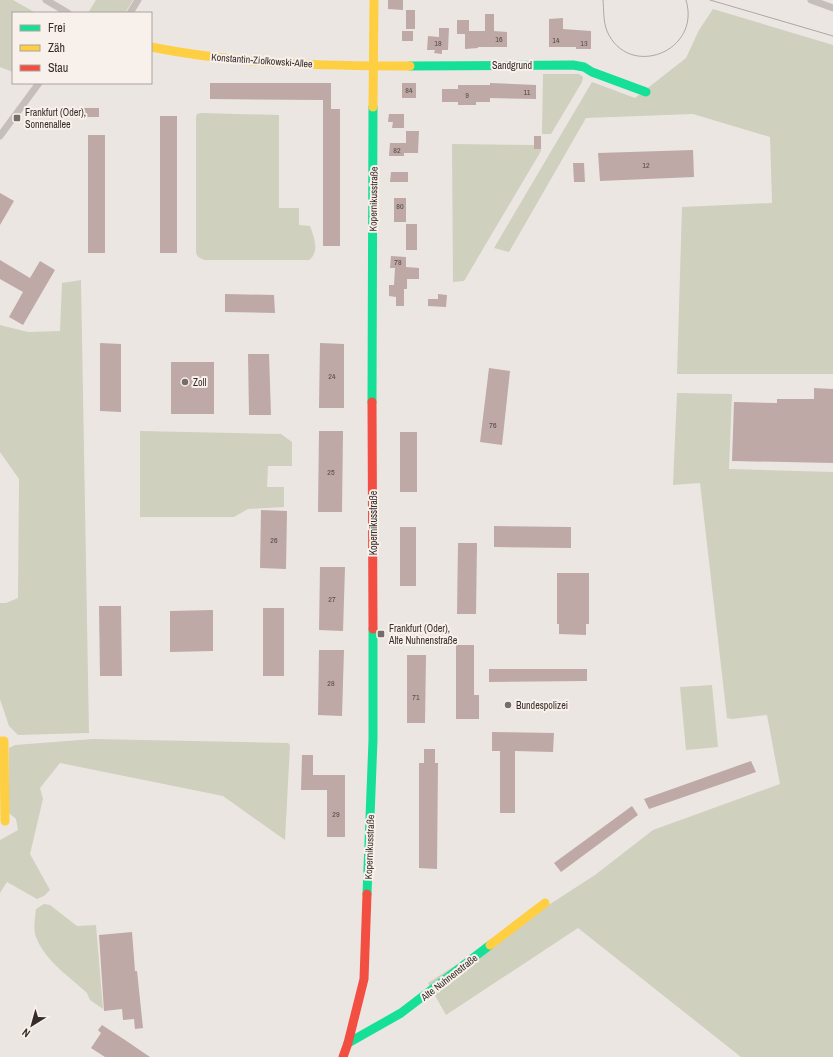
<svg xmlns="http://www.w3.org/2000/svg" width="833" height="1057" viewBox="0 0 833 1057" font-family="'Archivo Narrow',sans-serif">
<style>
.green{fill:#cfd0be}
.building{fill:#bea9a6}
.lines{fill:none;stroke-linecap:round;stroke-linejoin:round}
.street{stroke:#c5bebb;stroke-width:7}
.fast{stroke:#16e098;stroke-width:9}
.slow{stroke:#ffcf43;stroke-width:9}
.jam{stroke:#f24e42;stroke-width:9}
.tram{stroke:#ada8a5;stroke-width:1}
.poi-dot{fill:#766d6a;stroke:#f8f0ea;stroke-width:1.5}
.labels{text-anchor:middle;stroke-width:4;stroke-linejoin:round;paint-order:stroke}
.number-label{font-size:8px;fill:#584b49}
.street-label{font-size:10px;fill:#362c2a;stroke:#f8f0ea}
.poi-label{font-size:10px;fill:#362c2a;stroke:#f8f0ea;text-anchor:start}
</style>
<rect width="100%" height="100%" fill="#ece6e2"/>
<g class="green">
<polygon points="0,0 13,0 36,13 13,13 13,72 0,67"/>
<polygon points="96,0 133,0 125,13 88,13"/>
<polygon points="713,9 833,45 833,374 677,374 682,207 772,203 770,137 693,114 586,118 509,252 494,248 592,82 635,98 686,58 699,30"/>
<polygon points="543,74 579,74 583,77 582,82 551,134 542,134"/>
<path d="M201,113l78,2v93h20v17l11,1c4,11 10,26 -1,34h-105l-6,-3 -2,-4v-136l1,-3z"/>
<polygon points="452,144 541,145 541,151 464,281 453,282"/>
<polygon points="81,280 89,733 18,735 9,726 0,699 0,603 6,603 18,598 19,479 0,452 0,325 28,332 60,331 62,283"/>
<polygon points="677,393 732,394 729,469 833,472 833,1057 741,1057 578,928 446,1015 428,983 595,875 653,830 780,784 767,715 732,719 727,718 700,483 673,485"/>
<polygon points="140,431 281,434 292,442 292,466 268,466 267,487 284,487 284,507 248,509 234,517 140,517"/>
<polygon points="712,685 718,747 686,750 680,687"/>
<polygon points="93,739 288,743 290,745 285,840 223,796 60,763 40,788 43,799 30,854 50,890 44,896 37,899 7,882 0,893 0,840 18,830 16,819 9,813 9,748 15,745"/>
<path d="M44,904l6,1 27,21 19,-1 7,84 -13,-9 -3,-7c-18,-17 -42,-32 -51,-56 -3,-8 -1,-19 0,-28z"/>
</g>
<g class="building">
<polygon points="388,0 403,0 403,10 388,9"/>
<rect x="406" y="10" width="9" height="19"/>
<polygon points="485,14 494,14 494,31 507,32 507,47 478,47 478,48 465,49 465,34 457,34 457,20 469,20 469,31 485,31"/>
<polygon points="563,18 563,29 591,31 591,49 576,49 576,47 549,47 549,19"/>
<polygon points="439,28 449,28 448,50 442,50 442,54 434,53 435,50 427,50 428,36 439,37"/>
<rect x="402" y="31" width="11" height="10"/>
<polygon points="210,83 331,83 331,109 340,109 340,246 323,246 323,100 210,99"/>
<rect x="402" y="83" width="14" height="15"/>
<polygon points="490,83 536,85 536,99 490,98 490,102 476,102 476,105 458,105 458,102 442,102 442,89 458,89 458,85 490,85"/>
<rect x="78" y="108" width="21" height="9"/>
<polygon points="389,114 404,114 404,128 392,128 393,122 388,122"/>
<rect x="160" y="116" width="17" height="137"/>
<polygon points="406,131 419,131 418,153 404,153 404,156 389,156 390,143 406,143"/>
<rect x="88" y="135" width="17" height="118"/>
<rect x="534" y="136" width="7" height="13"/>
<polygon points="693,150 694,177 600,181 598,153"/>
<polygon points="573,163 584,163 585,182 574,182"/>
<polygon points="391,172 408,172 408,182 390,182"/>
<polygon points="0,193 14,201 0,225"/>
<rect x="394" y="198" width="12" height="24"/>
<rect x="406" y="224" width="11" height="26"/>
<polygon points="391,256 406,257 406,267 419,268 419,279 407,279 407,289 404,289 404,306 396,306 396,297 389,296 389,285 394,285 395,268 390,268"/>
<polygon points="0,260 30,278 40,261 55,270 23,325 9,317 23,292 0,279"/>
<polygon points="225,294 274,295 275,313 225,312"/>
<polygon points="438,294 447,295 446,307 428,306 428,299 438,299"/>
<polygon points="100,343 121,344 121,412 100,411"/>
<polygon points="320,343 344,344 344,408 319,408"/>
<polygon points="248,354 269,354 271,415 249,415"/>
<rect x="171" y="362" width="43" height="52"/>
<polygon points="489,368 510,371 502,445 480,442"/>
<polygon points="814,388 833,389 833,463 732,461 734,402 777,403 777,399 814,399"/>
<polygon points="319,431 343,431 342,512 318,512"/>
<rect x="400" y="432" width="17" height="60"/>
<polygon points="261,510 287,511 286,569 260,568"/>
<polygon points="494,526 571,527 571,548 494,547"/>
<rect x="400" y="527" width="16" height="59"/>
<polygon points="458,543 477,543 476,614 457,614"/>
<polygon points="320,567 345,567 343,631 319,630"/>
<polygon points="557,573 589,573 589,624 586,624 586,635 559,634 559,624 557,624"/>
<polygon points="99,606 121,606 122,676 100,676"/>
<rect x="263" y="608" width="21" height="68"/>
<polygon points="213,610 213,651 170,652 170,611"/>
<polygon points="456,645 474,645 474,695 479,695 479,719 456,719"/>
<polygon points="319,650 344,650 342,716 318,715"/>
<polygon points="407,655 426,655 425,723 407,723"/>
<polygon points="489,669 587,669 587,681 489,682"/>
<polygon points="492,732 554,733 553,752 515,751 515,813 500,813 500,751 492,751"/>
<polygon points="424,749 435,749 435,763 438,763 437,869 419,868 419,763 424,763"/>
<polygon points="302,755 313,755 313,775 345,775 345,837 327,837 327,790 301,790"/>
<polygon points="751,761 756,772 649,809 644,799"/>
<polygon points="632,806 638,815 561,872 554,863"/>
<polygon points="132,932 135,971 137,971 143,1028 135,1029 134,1019 123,1020 122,1009 104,1011 99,935"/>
<polygon points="102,1025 125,1040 150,1057 105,1057 91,1048 101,1033 98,1030"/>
</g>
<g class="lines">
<g class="street">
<polyline points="46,0 68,13"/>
<polyline points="811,0 833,8"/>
<polyline points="130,13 138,0"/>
<polyline points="0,136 39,83"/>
</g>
<g class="fast">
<polyline points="410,66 573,65 584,67 592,72 646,92"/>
<polyline points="372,402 373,107"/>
<polyline points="367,894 373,740 373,629"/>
<polyline points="348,1043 401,1013 490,945"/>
</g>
<g class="slow">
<path d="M151,47c85,17 173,19 259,19"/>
<polyline points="373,107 374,0"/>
<polyline points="0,741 4,741 5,821"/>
<polyline points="490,945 545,903"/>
</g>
<g class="jam">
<polyline points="372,402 373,629"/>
<polyline points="343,1057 348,1043 364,979 367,894"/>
</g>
<g class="tram">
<path d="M603,0c1,10 0,21 4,31 21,49 95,21 79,-31"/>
<polyline points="710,0 833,36"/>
</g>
</g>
<g class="poi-dot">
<rect x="13" y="114" width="8" height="8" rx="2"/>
<circle cx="185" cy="382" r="4"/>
<rect x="377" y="630" width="8" height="8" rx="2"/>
<circle cx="508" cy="705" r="4"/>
</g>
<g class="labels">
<g class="number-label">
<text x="499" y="42">16</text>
<text x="556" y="43">14</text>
<text x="438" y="46">18</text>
<text x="584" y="46">13</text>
<text x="409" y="93">84</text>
<text x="527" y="95">11</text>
<text x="467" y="98">9</text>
<text x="397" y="153">82</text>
<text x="646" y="168">12</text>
<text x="400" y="209">80</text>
<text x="398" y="265">78</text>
<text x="332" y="379">24</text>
<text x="493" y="428">76</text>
<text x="331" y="475">25</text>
<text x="274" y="543">26</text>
<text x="332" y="602">27</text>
<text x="331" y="686">28</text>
<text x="416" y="700">71</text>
<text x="336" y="817">29</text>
</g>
<g class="street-label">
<text transform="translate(262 60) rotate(4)" y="4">Konstantin-Ziolkowski-Allee</text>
<text x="512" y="69">Sandgrund</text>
<text transform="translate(373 199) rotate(-89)" y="4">Kopernikusstraße</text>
<text transform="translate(373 523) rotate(-90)" y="4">Kopernikusstraße</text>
<text transform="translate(369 847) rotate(-88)" y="4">Kopernikusstraße</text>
<text transform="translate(449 977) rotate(-38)" y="4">Alte Nuhnenstraße</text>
</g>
<g class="poi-label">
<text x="25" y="116">Frankfurt (Oder),<tspan x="25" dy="12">Sonnenallee</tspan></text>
<text x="193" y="386">Zoll</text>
<text x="389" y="632">Frankfurt (Oder),<tspan x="389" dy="12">Alte Nuhnenstraße</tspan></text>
<text x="516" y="709">Bundespolizei</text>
</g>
</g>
<rect x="12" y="12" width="140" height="72" fill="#f8f0ea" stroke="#aaa29d"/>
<rect x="20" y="25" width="20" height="6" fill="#16e098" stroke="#aaa29d"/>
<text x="48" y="32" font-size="12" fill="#362c2a">Frei</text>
<rect x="20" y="45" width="20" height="6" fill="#ffcf43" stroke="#aaa29d"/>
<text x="48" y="52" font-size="12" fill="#362c2a">Zäh</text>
<rect x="20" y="65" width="20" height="6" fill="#f24e42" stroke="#aaa29d"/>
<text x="48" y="72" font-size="12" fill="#362c2a">Stau</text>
<g transform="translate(32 1025) rotate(217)" stroke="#f8f0ea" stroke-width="3" paint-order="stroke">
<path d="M0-3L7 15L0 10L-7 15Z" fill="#362c2a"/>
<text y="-6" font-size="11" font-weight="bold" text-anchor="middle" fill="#362c2a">N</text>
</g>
</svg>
